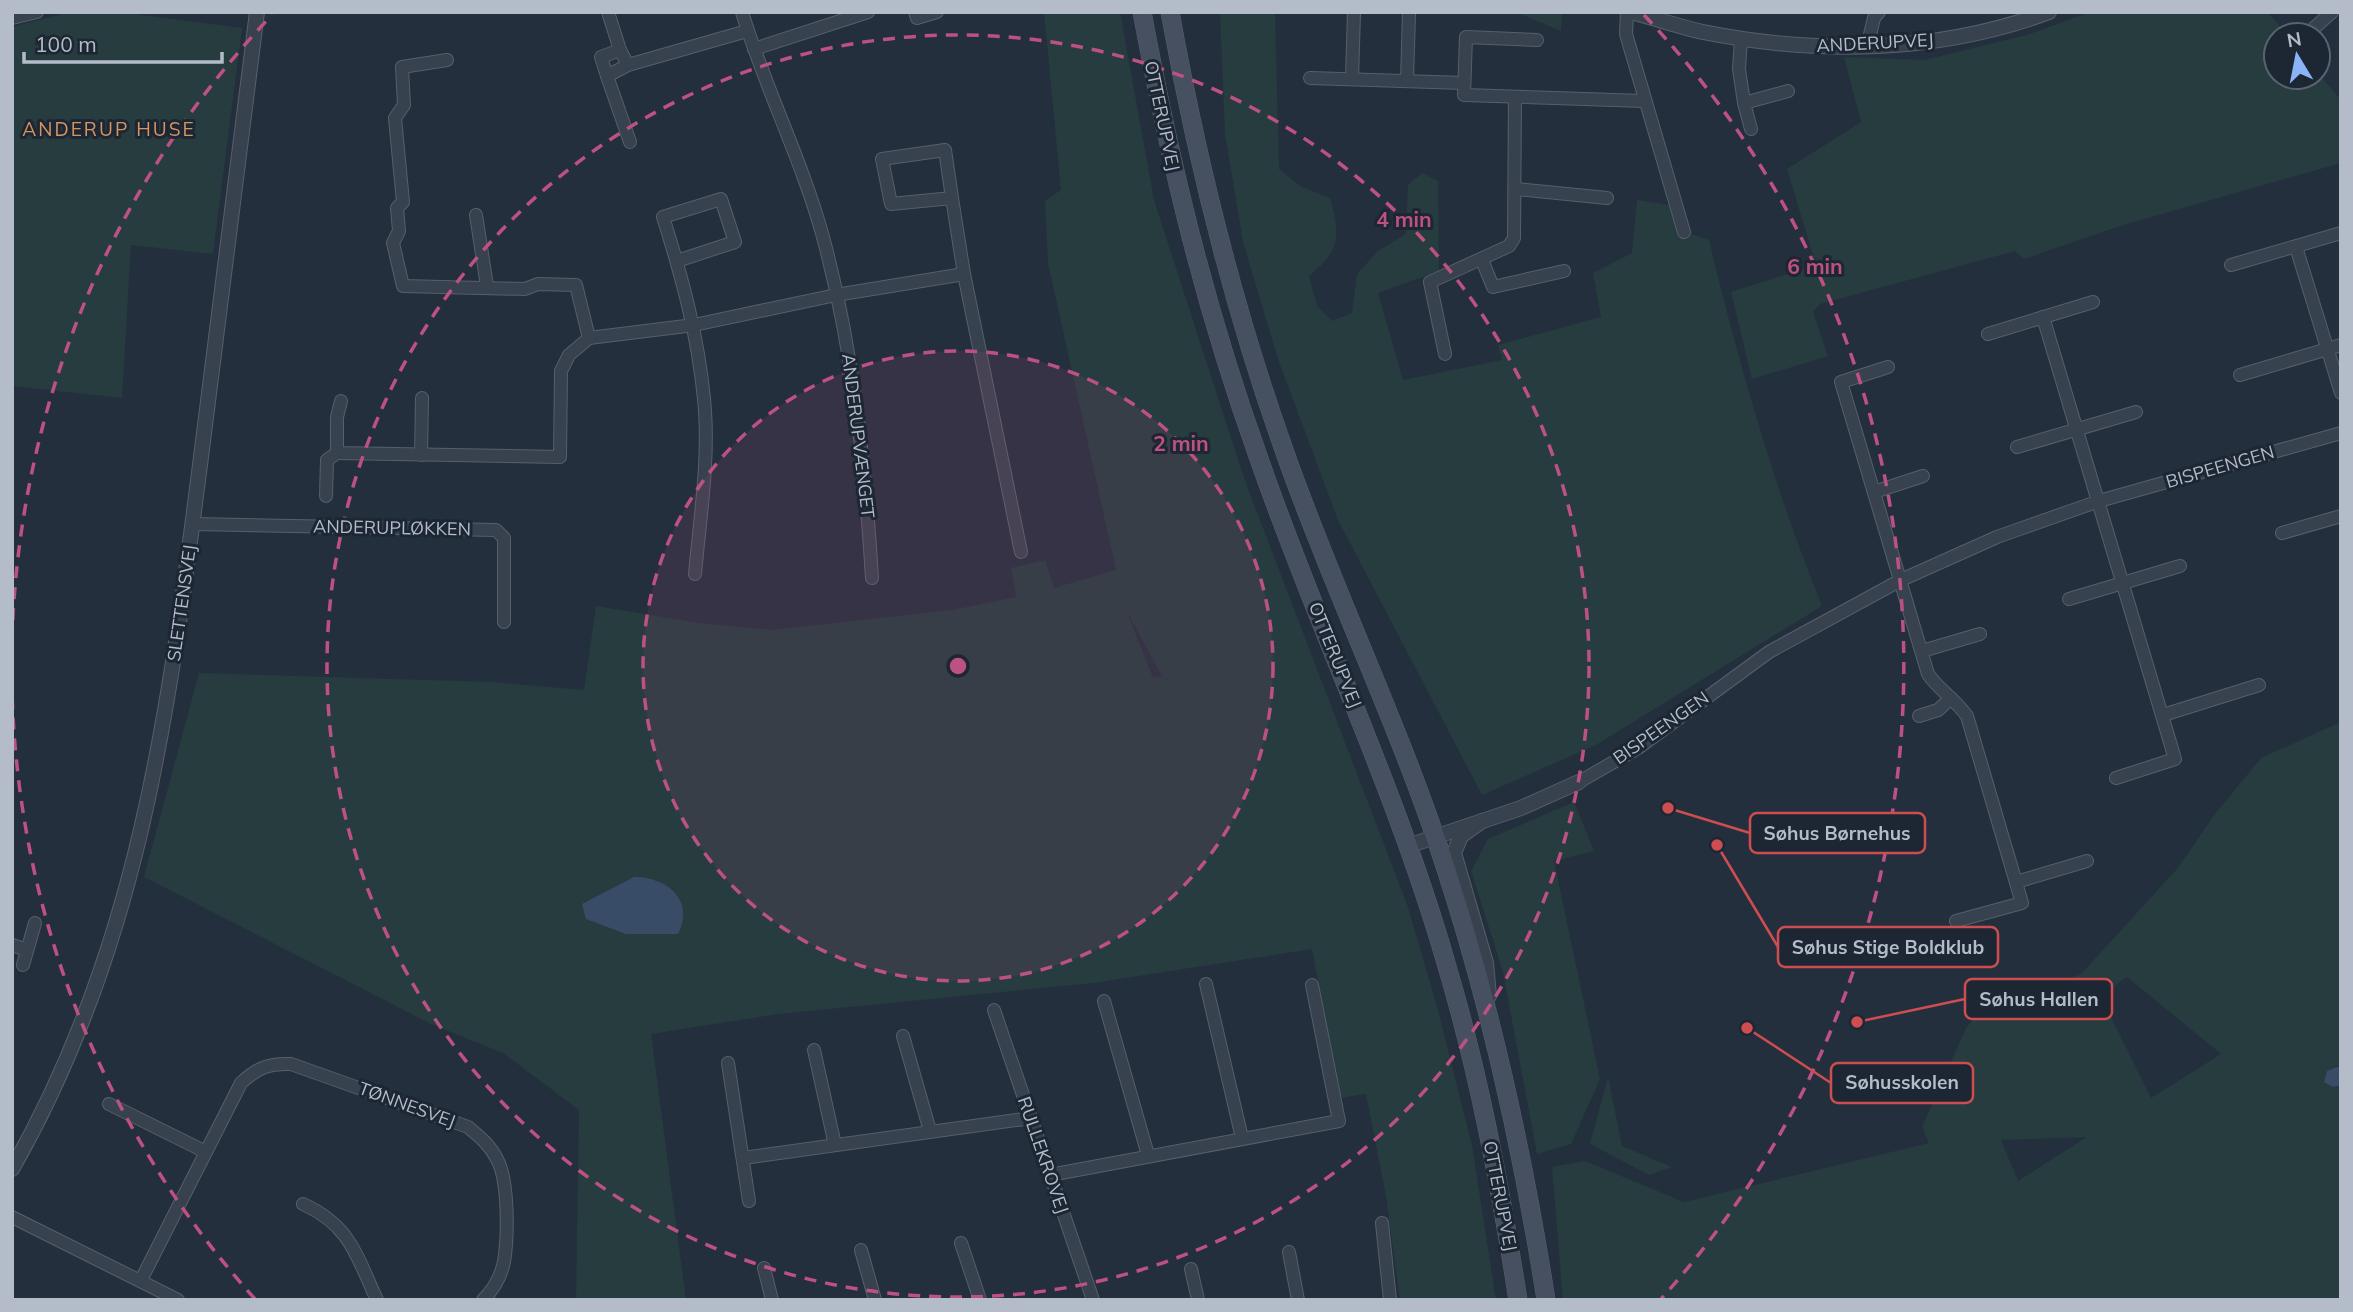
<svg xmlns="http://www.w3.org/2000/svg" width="2353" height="1312" viewBox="0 0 2353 1312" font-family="Mulish,sans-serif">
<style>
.green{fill:#263c3f;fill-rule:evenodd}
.water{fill:#394c67}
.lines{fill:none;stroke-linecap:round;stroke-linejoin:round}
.minor-casing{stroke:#565f6c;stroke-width:14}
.tertiary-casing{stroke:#565f6c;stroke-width:16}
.secondary-casing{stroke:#565f6c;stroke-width:19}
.minor{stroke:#38414e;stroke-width:12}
.tertiary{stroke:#38414e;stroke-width:14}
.secondary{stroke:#465061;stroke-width:18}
.ring{fill:none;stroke:#bd5182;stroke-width:3.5;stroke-dasharray:12 9}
.labels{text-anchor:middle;stroke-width:6;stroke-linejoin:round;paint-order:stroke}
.street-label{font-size:18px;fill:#b4bcc9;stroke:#1d2633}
.neighbourhood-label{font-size:19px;letter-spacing:2px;fill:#d59563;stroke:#1d2633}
.centre{fill:#bd5182;stroke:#1d2633;stroke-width:3.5}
.ring-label{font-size:21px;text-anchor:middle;font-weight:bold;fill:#bd5182;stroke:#1d2633;stroke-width:6;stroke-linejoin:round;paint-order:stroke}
.leader{fill:none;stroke:#ce4d50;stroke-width:2.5}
.callout-dot{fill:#ce4d50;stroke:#1d2633;stroke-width:2.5}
.callout{fill:#1d2633;stroke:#ce4d50;stroke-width:2.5}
.callout-label{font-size:19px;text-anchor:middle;font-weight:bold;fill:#b4bcc9}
</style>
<rect width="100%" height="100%" fill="#242f3e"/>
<g class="green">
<polygon points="70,12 119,12 242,28 213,254 131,245 122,398 12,386 12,27"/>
<path d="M1044,12h76l34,188 91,281 163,426 31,107 33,131 24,155h-96l-14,-104 -20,-102 -26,4 -28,-149 -219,34 -315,31 -127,20 35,266h-110l3,-190 -76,-57 -72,-29 -287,-147 55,-204 292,9 93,8 12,-84 103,17 73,7 180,-20 64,-13 -5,-29 34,-8 9,28 62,-18 -68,-307 -3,-62 16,-11zM1127,612l35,64 -9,2z"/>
<path d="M1220,12h55l4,157 21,17 30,12c10,38 12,51 -21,78l8,30 15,15 20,-8 5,-39 21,-23 28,-17 2,-49 14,-12 16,8 1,90 -61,22 25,87 99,-20 -4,-15 103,-28 -8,-44 39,-20 5,-53 45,7 10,27 17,6c30,125 65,247 113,366l-226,139 -114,50 -144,-275 -59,-158 -36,-120 -18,-108z"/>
<polygon points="1516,12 1562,12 1561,31"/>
<polygon points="2090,12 2268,12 2287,35 2276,35 2276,77 2318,77 2318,73 2341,100 2341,163 2120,226 2024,259 2015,251 1820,304 1813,312 1828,356 1752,379 1731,292 1816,265 1787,169 1861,122 1844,57 1924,60 2027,35"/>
<path d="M2341,722v578h-778l-11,-133 33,-6 99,41 245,-59 -7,-16 44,-99 10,-12 105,-42 96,-105 38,-55 46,-56zM2127,977l94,77 -70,44 -44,-89 2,-19zM2087,1137l-69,44 -17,-41h1z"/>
<polygon points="1574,802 1594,851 1554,861 1600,1079 1571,1144 1537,1154 1503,972 1471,871 1488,839"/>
<polygon points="1608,1077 1622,1146 1672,1167 1649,1175 1590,1144"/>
</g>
<g class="water">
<path d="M634,877c33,0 61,23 44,57h-52l-40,-15 -4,-15z"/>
<polygon points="2337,1067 2341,1068 2341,1085 2333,1087 2324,1082 2327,1071"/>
</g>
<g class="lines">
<g class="minor-casing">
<g id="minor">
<polyline points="608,12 620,50"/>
<path d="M742,12c23,76 60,148 81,225 30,111 42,226 49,341"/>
<polyline points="915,12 917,18 937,12"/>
<polyline points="1627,12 1626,34 1684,232"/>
<polyline points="12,18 37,12"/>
<polyline points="2314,28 2332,12"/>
<polyline points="1741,39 1739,69 1744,103 1788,91"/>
<polyline points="1537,40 1466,37 1464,95 1644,101"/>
<polyline points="1867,47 1874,18 1879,12"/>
<polyline points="754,49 868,12"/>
<polyline points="447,60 402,67 404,105 395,118 403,202 397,208 399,231 393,243 403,286 525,289 538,284 576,285 589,338"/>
<polyline points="628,65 620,50 601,57 607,76 628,65 747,31"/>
<polyline points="607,76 630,142"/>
<polyline points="1310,78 1464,83"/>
<polyline points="1352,79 1354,12"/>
<polyline points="1407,81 1409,13"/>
<polyline points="1744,103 1751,129"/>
<polyline points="1516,189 1607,198"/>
<polyline points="952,198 945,150 882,159 891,204 952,198 964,274 1021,552"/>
<polyline points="476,215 487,286"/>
<polyline points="2296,247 2341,393"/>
<polyline points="1482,260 1493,287 1564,271"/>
<path d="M677,261l58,-19 -14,-43 -58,18c19,60 35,119 41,182 6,58 -4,118 -9,175"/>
<polyline points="2231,265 2341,233"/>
<polyline points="2043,317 2175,759 2116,778"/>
<polyline points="1988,334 2093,302"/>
<polyline points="589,338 694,325 836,295 964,274"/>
<polyline points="1445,354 1430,282 1509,246 1514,238 1515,97"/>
<path d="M1888,367l-47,15 87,292c11,16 27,25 39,42l55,187 -66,18"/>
<polyline points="2240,375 2341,345"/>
<polyline points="341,401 337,417 337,453 560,457 561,371 569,355 589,338"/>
<polyline points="2017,447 2136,412"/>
<polyline points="421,455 422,398"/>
<polyline points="1874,492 1923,476"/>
<polyline points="326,496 327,460 337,453"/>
<polyline points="193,524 496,530 504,538 504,622"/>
<polyline points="2282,533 2341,516"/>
<polyline points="2069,599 2180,566"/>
<polyline points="1922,651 1980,634"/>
<polyline points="2163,715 2259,685"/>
<polyline points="1919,716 1938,710 1951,698"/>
<polyline points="1579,782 1638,748 1769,652 1901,580 1997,537 2099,501 2341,433"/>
<polyline points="2016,882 2087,861"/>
<polyline points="12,945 27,950"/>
<polyline points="23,965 35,923"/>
<polyline points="1206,984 1242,1138"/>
<polyline points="1104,1001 1148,1155"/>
<polyline points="994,1010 1093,1300"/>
<polyline points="903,1036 930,1131"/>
<polyline points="814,1050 835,1145"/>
<polyline points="728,1063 749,1201"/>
<polyline points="109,1104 206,1152"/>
<polyline points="743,1158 1031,1118"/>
<polyline points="1050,1175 1339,1121 1312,985"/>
<path d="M303,1204c48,22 53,51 74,96"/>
<polyline points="12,1217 178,1300"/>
<polyline points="1382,1223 1390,1300"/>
<polyline points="961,1243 980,1300"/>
<polyline points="861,1250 875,1300"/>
<polyline points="1289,1252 1298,1300"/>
<polyline points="764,1268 772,1300"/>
<polyline points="1191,1269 1198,1300"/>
<path d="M141,1280l100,-197c16,-15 28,-20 50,-19l177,63c12,10 22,18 29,32 12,22 11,78 7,103 -3,14 -11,28 -21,38"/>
</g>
</g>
<g class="tertiary-casing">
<g id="tertiary">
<path d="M1631,12c24,6 48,15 72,20 115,23 235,21 346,-20"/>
<polyline points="1482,821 1461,836 1454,853 1486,963 1489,996"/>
<polyline points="1408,846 1521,808 1579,782"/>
<path d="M12,1169c128,-224 157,-461 189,-712 18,-148 37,-296 56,-445"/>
</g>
</g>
<g class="secondary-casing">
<g id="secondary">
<path d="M1142,12c29,155 63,296 116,444 59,171 138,333 188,507 33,110 54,223 72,337"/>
<path d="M1170,12c27,149 63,295 114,438 49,140 115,274 161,416 46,141 78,287 101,434"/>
</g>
</g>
<use href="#minor" class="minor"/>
<use href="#tertiary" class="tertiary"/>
<use href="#secondary" class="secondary"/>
</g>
<circle cx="958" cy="666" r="315" fill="#bd5182" fill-opacity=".12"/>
<g class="ring">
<circle cx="958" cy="666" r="315"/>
<circle cx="958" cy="666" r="631"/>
<path d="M255 1299A946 946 0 0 1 12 691M12 641A946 946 0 0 1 272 15M1644 15A946 946 0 0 1 1661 1299"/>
</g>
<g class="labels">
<g class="street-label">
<text transform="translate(1875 43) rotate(-3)" y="6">ANDERUPVEJ</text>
<text transform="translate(1162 116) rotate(78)" y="6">OTTERUPVEJ</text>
<text transform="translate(858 436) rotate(83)" y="6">ANDERUPVÆNGET</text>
<text transform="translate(2220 467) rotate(-16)" y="6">BISPEENGEN</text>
<text transform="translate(392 528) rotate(1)" y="6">ANDERUPLØKKEN</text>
<text transform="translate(182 603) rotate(-82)" y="6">SLETTENSVEJ</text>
<text transform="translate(1335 655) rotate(68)" y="6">OTTERUPVEJ</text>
<text transform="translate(1661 728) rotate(-35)" y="6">BISPEENGEN</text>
<text transform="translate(407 1105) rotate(20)" y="6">TØNNESVEJ</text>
<text transform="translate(1043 1155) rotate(71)" y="6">RULLEKROVEJ</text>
<text transform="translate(1500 1196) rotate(79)" y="6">OTTERUPVEJ</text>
</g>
<g class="neighbourhood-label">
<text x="109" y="136">ANDERUP HUSE</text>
</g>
</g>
<circle cx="958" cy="666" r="10" class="centre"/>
<g class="ring-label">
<text x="1404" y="227">4 min</text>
<text x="1815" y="274">6 min</text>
<text x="1181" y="451">2 min</text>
</g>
<path class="leader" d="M1668 808L1750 833M1717 845L1778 947M1857 1022L1965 999M1747 1028L1831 1083"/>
<g class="callout-dot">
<circle cx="1668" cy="808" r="7"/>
<circle cx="1717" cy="845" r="7"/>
<circle cx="1857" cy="1022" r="7"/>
<circle cx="1747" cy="1028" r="7"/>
</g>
<g class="callout">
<rect x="1750" y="813" width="175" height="40" rx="7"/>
<rect x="1778" y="927" width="220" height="40" rx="7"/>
<rect x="1965" y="979" width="147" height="40" rx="7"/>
<rect x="1831" y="1063" width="142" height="40" rx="7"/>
</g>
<g class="callout-label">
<text x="1837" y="840">Søhus Børnehus</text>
<text x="1888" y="954">Søhus Stige Boldklub</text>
<text x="2039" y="1006">Søhus Hallen</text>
<text x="1902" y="1089">Søhusskolen</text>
</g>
<rect width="2353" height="1312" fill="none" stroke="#b4bcc9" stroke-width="28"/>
<g transform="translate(2297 56) rotate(350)"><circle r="33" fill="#1d2633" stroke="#59626f" stroke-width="2"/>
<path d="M0-5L12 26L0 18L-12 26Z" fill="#8ab4f8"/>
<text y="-10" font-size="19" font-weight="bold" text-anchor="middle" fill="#b4bcc9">N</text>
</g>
<path d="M24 52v10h198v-10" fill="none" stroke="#b4bcc9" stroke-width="3.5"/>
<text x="35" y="52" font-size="21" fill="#b4bcc9" stroke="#1d2633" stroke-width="5" paint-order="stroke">100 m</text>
</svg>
